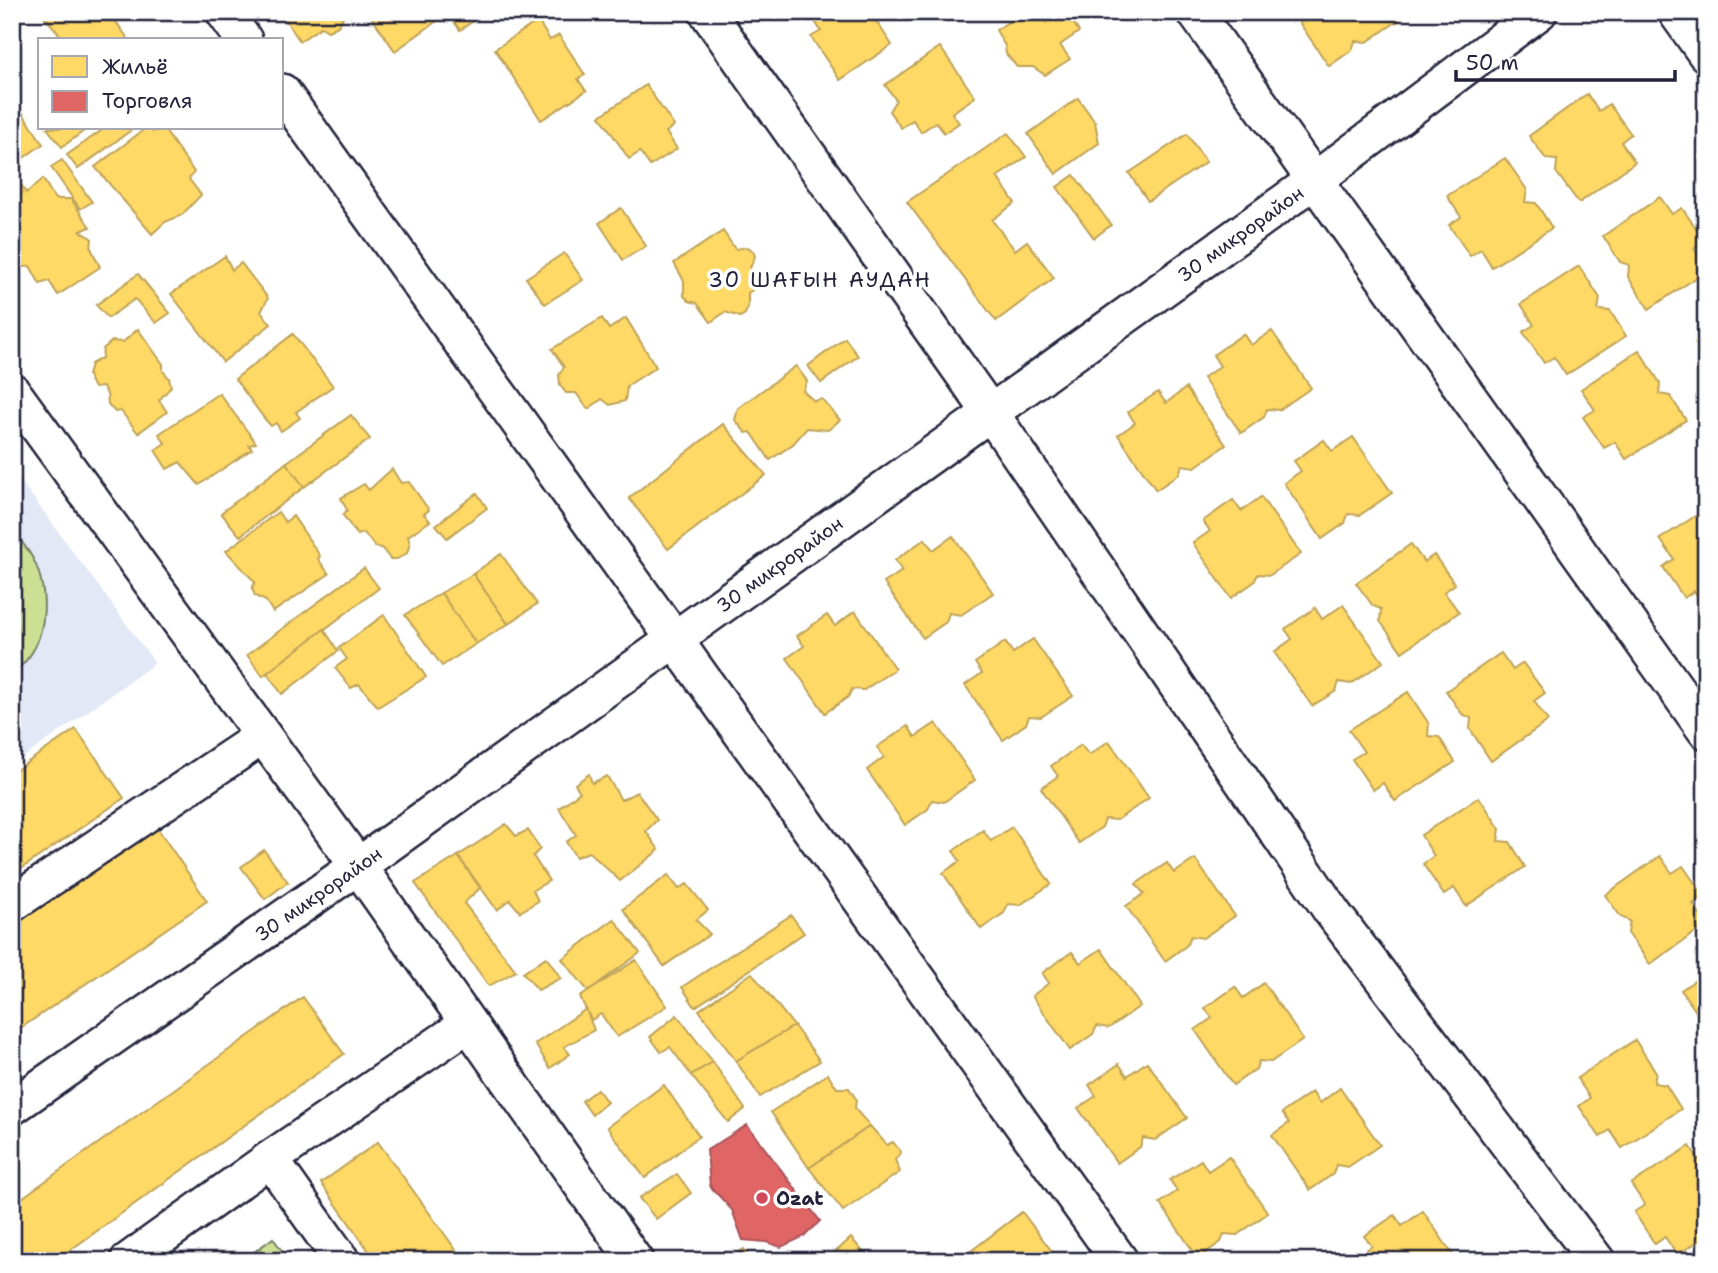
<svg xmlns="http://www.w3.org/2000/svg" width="1718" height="1273" viewBox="0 0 1718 1273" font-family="'Shantell Sans',sans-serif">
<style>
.built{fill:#e2e8f6}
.green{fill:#cddf93;stroke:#788067;stroke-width:2}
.homes{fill:#ffd966;stroke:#bda259;stroke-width:2}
.shops{fill:#e06666;stroke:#a75259;stroke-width:2}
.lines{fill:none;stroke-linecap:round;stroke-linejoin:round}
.minor-casing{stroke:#22223b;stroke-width:40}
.minor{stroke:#fff;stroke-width:35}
.poi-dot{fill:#d1495b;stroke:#fff;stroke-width:2.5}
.labels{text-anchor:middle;stroke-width:7;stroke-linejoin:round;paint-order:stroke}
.street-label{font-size:19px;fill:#22223b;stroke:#fff}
.poi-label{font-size:19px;font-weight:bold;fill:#22223b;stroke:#fff;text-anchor:start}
.neighbourhood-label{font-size:21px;letter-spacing:2px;fill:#22223b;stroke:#fff}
</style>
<rect width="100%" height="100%" fill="#fff"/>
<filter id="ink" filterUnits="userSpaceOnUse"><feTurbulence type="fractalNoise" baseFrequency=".0143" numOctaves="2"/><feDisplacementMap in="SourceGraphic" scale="14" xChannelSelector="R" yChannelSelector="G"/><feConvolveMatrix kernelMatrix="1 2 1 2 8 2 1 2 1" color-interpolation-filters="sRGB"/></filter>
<g filter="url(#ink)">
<polygon class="built" points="12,469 155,663 12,766"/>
<g class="green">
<path d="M12,529c8,11 19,23 24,36 14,35 11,85 -24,108z"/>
<polygon points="273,1238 289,1261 242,1261"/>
</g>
<g class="homes">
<polygon points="48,12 109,12 129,40 64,40 44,16"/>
<polygon points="280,12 339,12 343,17 338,26 328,31 321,27 300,41"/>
<polygon points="368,12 437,12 441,18 395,51"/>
<polygon points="447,12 486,12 460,30"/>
<polygon points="817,12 870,12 892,45 840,80 811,37 821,31 814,20"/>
<polygon points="1023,12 1040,12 1046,22 1061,12 1067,12 1079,32 1060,45 1070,59 1045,75 1033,67 1017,67 1006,54 1005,46 996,30"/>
<polygon points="1292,12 1393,12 1399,20 1367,42 1355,41 1352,50 1329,66"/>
<polygon points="538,21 550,40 559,35 585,75 578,79 586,91 541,120 495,49"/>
<polygon points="940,47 975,97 952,113 959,123 944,133 936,122 921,132 913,120 901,128 889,111 896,100 885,85"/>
<polygon points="646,85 674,126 666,132 677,149 650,166 640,152 629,159 600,116"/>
<polygon points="1587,94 1599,111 1609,104 1631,134 1621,142 1635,162 1579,203 1556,172 1557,160 1546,159 1529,136"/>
<polygon points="1078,98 1095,122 1099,143 1056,174 1028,134"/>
<polygon points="18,106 43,144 12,166 12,109"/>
<polygon points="47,128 88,128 62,147"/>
<polygon points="105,128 134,128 78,169 67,155"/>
<polygon points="146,128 152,128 153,132 163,128 194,172 189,179 201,195 182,215 165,222 152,234 95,167"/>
<polygon points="1008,133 1026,157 997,177 1015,203 992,220 1015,250 1027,241 1054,278 996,321 907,202"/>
<polygon points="1187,134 1206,162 1148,201 1129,173"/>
<polygon points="1505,158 1527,190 1525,202 1536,203 1552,228 1492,267 1481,249 1470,256 1449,225 1461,217 1447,196"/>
<polygon points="62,160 92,202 80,209 51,167"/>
<polygon points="1074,175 1111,225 1094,238 1057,187"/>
<polygon points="43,179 55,199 71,199 90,227 81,231 92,239 91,248 100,267 58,295 49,281 40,284 30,266 12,269 12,194 22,186 26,193"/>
<polygon points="1660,197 1672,214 1682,208 1705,241 1694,248 1706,266 1706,271 1649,309 1628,277 1629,265 1620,262 1603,236"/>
<polygon points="621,208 646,246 623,260 599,223"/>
<polygon points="723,231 735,249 748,247 753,251 755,256 750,268 761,284 748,293 748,307 745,314 740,317 725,312 711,322 697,303 689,301 684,296 684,281 674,263"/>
<polygon points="564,253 583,280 545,304 526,278"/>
<polygon points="225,256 232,270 241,263 268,298 261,312 271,324 223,362 171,294"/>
<polygon points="1579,266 1600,298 1598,310 1610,311 1626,336 1566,375 1554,357 1544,363 1523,332 1534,325 1521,304"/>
<polygon points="138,274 170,313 156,323 135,299 108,318 96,305"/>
<polygon points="602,318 609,329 626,318 656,367 627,386 625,401 610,405 602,399 588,409 576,393 566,393 560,385 559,375 564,367 552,349"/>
<polygon points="138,329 163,364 163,371 169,378 171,387 159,400 167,412 138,433 121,411 115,412 108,404 107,394 103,387 94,388 88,376 91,364 102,358 103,349 112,341 123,342"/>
<polygon points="1272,331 1311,388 1279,410 1267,409 1264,417 1241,433 1203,378 1220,366 1213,355 1243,334 1251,345"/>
<polygon points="293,334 333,386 296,412 300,418 281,431 276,423 271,426 264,418 235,379"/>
<polygon points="1706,336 1706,358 1695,343"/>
<polygon points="845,338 858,356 821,383 808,366"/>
<polygon points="1639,350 1660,383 1659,394 1670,396 1686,420 1626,459 1615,442 1604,448 1583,417 1595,410 1581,389"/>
<polygon points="796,366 807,381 803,391 814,401 822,399 840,420 828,430 807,428 793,444 770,460 751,432 746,433 735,420 738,408"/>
<polygon points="1186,388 1226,445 1195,467 1182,465 1179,474 1156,490 1118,435 1135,423 1128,412 1158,392 1166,403"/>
<polygon points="219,393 256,443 249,445 252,449 199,485 180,462 167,469 155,450 165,443 159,434"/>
<polygon points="351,415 370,439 304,487 286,463"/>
<polygon points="723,424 766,475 668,549 629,498"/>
<polygon points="1353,437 1392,493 1360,515 1348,514 1345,523 1322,539 1284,483 1301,471 1294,461 1324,440 1332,451"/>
<polygon points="286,463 304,487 240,536 221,513"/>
<polygon points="392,469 401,483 409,482 429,510 424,514 430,521 408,536 410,543 407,553 397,559 390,559 382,548 375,547 364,533 357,535 343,515 347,510 341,498 364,484 369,490"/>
<polygon points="477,493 487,508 447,538 436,525"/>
<polygon points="1261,497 1301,554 1270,575 1258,574 1254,582 1231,598 1193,543 1210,531 1203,521 1233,500 1241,511"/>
<polygon points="1706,509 1706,609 1694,591 1684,598 1663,567 1674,559 1660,539"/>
<polygon points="278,512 285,522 293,516 320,556 318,559 329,574 273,612 266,601 255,596 252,588 255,582 226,551"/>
<polygon points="953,536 993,593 961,615 949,613 946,622 923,638 884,583 902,571 895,560 925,539 933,550"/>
<polygon points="1411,544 1424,562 1434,555 1455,584 1444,592 1459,612 1402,652 1380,621 1381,609 1373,606 1356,583"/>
<polygon points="501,554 537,604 508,624 473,574"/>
<polygon points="364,568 379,588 263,676 247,655"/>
<polygon points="473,574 508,624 476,644 441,593"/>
<polygon points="441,593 476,644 442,666 405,615"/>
<polygon points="1343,605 1383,662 1351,684 1339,682 1336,691 1312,706 1274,652 1292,639 1285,629 1315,608 1322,619"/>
<polygon points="855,611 895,669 864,690 852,689 848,697 825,713 787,658 804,646 797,636 827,615 835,626"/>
<polygon points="384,615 426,677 378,707 359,684 351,688 335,668 347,659 339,648"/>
<polygon points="324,629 338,651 282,694 267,673"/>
<polygon points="1033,639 1073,696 1041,717 1029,716 1026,724 1003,740 965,685 982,673 975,663 1005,642 1013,653"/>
<polygon points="1501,653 1513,670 1523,663 1545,693 1534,701 1548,721 1491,761 1470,729 1471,718 1462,714 1446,691"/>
<polygon points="1408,692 1429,724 1428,736 1439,737 1455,762 1395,801 1383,783 1373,790 1352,759 1364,752 1349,730"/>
<polygon points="936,723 975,780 944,802 932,800 928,809 905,825 867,770 884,757 877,747 908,726 915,737"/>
<polygon points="76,729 124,798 12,875 12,773"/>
<polygon points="1109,741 1149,798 1117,820 1105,819 1102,827 1079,843 1041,788 1058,776 1051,766 1081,745 1089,755"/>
<polygon points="589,774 592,783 607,776 621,800 637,792 657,820 646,831 659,850 620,881 589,852 576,857 566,842 576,835 559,808 580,792 575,784"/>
<polygon points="1479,797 1500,829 1498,841 1510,842 1525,867 1466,906 1454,888 1444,895 1423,864 1434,856 1421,835"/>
<polygon points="506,824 516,836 528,830 540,849 533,856 549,881 533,890 538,901 520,912 510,900 497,910 458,856"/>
<polygon points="156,826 207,901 12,1034 12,924"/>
<polygon points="1012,827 1051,884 1020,905 1008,904 1004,913 981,929 943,873 960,861 953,851 983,830 991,841"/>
<polygon points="264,850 288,882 265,899 241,867"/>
<polygon points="458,856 480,888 464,903 516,971 489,986 415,883"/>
<polygon points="1660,856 1672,873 1683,866 1704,896 1693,904 1706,925 1650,964 1628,933 1630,921 1621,917 1605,895"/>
<polygon points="1195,859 1235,916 1203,938 1191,936 1187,945 1165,961 1126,906 1144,894 1136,884 1167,863 1174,873"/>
<polygon points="668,875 679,889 687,884 708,910 696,920 710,934 664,966 623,909"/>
<polygon points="791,915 804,933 695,1007 682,987"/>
<polygon points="614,919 640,953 588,991 562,959"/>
<polygon points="1101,949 1140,1006 1109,1028 1097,1026 1093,1034 1070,1050 1032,996 1049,983 1042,973 1072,952 1080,963"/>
<polygon points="546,957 561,978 538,990 523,973"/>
<polygon points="636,960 667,1006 617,1037 601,1014 591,1020 580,997"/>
<polygon points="752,973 794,1026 736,1061 699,1010"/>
<polygon points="1706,973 1706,1031 1705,1016 1697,1013 1681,990"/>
<polygon points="1264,983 1303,1040 1271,1062 1259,1061 1256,1069 1233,1085 1195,1030 1212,1018 1205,1008 1235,987 1243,998"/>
<polygon points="303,997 344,1054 55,1261 12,1261 12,1205"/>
<polygon points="586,1009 594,1030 564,1047 570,1054 550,1068 535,1044"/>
<polygon points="677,1015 713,1062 691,1075 670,1047 661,1052 650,1037"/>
<polygon points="794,1026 820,1061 760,1097 736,1061"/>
<polygon points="1635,1040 1656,1072 1654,1083 1666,1085 1681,1109 1622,1148 1610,1130 1600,1137 1579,1106 1590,1098 1577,1078"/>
<polygon points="713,1062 745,1109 728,1122 691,1075"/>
<polygon points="1147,1062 1187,1118 1155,1140 1143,1138 1140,1147 1117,1163 1078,1108 1096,1096 1089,1085 1119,1064 1127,1076"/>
<polygon points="828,1074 837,1088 849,1088 856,1099 855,1109 870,1126 809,1168 771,1112"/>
<polygon points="664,1085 699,1136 645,1178 607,1127"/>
<polygon points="1340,1088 1380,1145 1348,1167 1336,1165 1333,1174 1310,1190 1272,1135 1289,1123 1282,1113 1312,1092 1320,1103"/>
<polygon points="597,1089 607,1102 592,1115 582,1101"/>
<polygon points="870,1126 887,1145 893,1142 901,1152 895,1160 900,1172 843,1211 809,1168"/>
<polygon points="378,1142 464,1261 376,1261 321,1183"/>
<polygon points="1690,1146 1706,1170 1706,1236 1677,1255 1665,1237 1655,1244 1634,1212 1645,1205 1631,1184"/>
<polygon points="1229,1157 1268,1213 1237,1235 1224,1234 1221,1242 1198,1258 1160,1203 1177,1191 1170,1180 1201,1160 1208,1171"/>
<polygon points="677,1174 691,1193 656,1219 639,1198"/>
<polygon points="1423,1211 1457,1261 1356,1261 1354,1258 1372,1246 1364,1236 1395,1215 1402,1226"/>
<polygon points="1022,1212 1054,1254 1045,1261 958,1261"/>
<polygon points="851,1238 871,1261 825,1261"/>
<polygon points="744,1249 752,1261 726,1261"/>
</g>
<polygon class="shops" points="747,1125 820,1221 805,1236 781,1247 766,1242 743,1240 732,1210 710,1186 707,1150"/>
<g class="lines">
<g class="minor-casing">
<g id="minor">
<polyline points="224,12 244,40"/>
<polyline points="707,12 990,412 1332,912 1597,1261"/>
<polyline points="1195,12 1706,731"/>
<polyline points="1676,12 1706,54"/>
<polyline points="282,92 1120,1261"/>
<polyline points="12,391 358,866 635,1261"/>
<polyline points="12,904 263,736"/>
<path id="s1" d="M12,1107l346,-241 317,-227 640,-459 224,-168"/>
<polyline points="270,1159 342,1261"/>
<polyline points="128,1261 270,1159 468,1024"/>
</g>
</g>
<use href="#minor" class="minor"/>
</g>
</g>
<circle class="poi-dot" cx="762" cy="1198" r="7"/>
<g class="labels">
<g class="street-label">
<text dy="7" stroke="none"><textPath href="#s1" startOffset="1507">30 микрорайон</textPath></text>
<text dy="7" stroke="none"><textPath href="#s1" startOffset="940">30 микрорайон</textPath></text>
<text dy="7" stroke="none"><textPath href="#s1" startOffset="373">30 микрорайон</textPath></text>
</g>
<g class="poi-label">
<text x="776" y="1205">Ozat</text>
</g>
<g class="neighbourhood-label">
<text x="820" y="287">30 ШАҒЫН АУДАН</text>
</g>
</g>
<rect width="1718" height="1273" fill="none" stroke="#fff" stroke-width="42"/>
<rect x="21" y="21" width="1676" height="1231" fill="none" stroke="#22223b" stroke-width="2.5" filter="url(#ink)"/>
<rect x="38" y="38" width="245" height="91" fill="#ffffff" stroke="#a7a7b1" stroke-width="2"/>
<rect x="52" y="56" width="35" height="21" fill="#ffd966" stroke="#a7a7b1" stroke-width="2"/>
<text x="102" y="74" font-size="21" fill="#22223b">Жильё</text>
<rect x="52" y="91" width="35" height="21" fill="#e06666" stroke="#a7a7b1" stroke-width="2"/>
<text x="102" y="108" font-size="21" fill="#22223b">Торговля</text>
<path d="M1456 70v10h219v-10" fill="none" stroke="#22223b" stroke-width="3.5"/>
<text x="1466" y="70" font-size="21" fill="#22223b" stroke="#ffffff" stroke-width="5" paint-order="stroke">50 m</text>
</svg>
